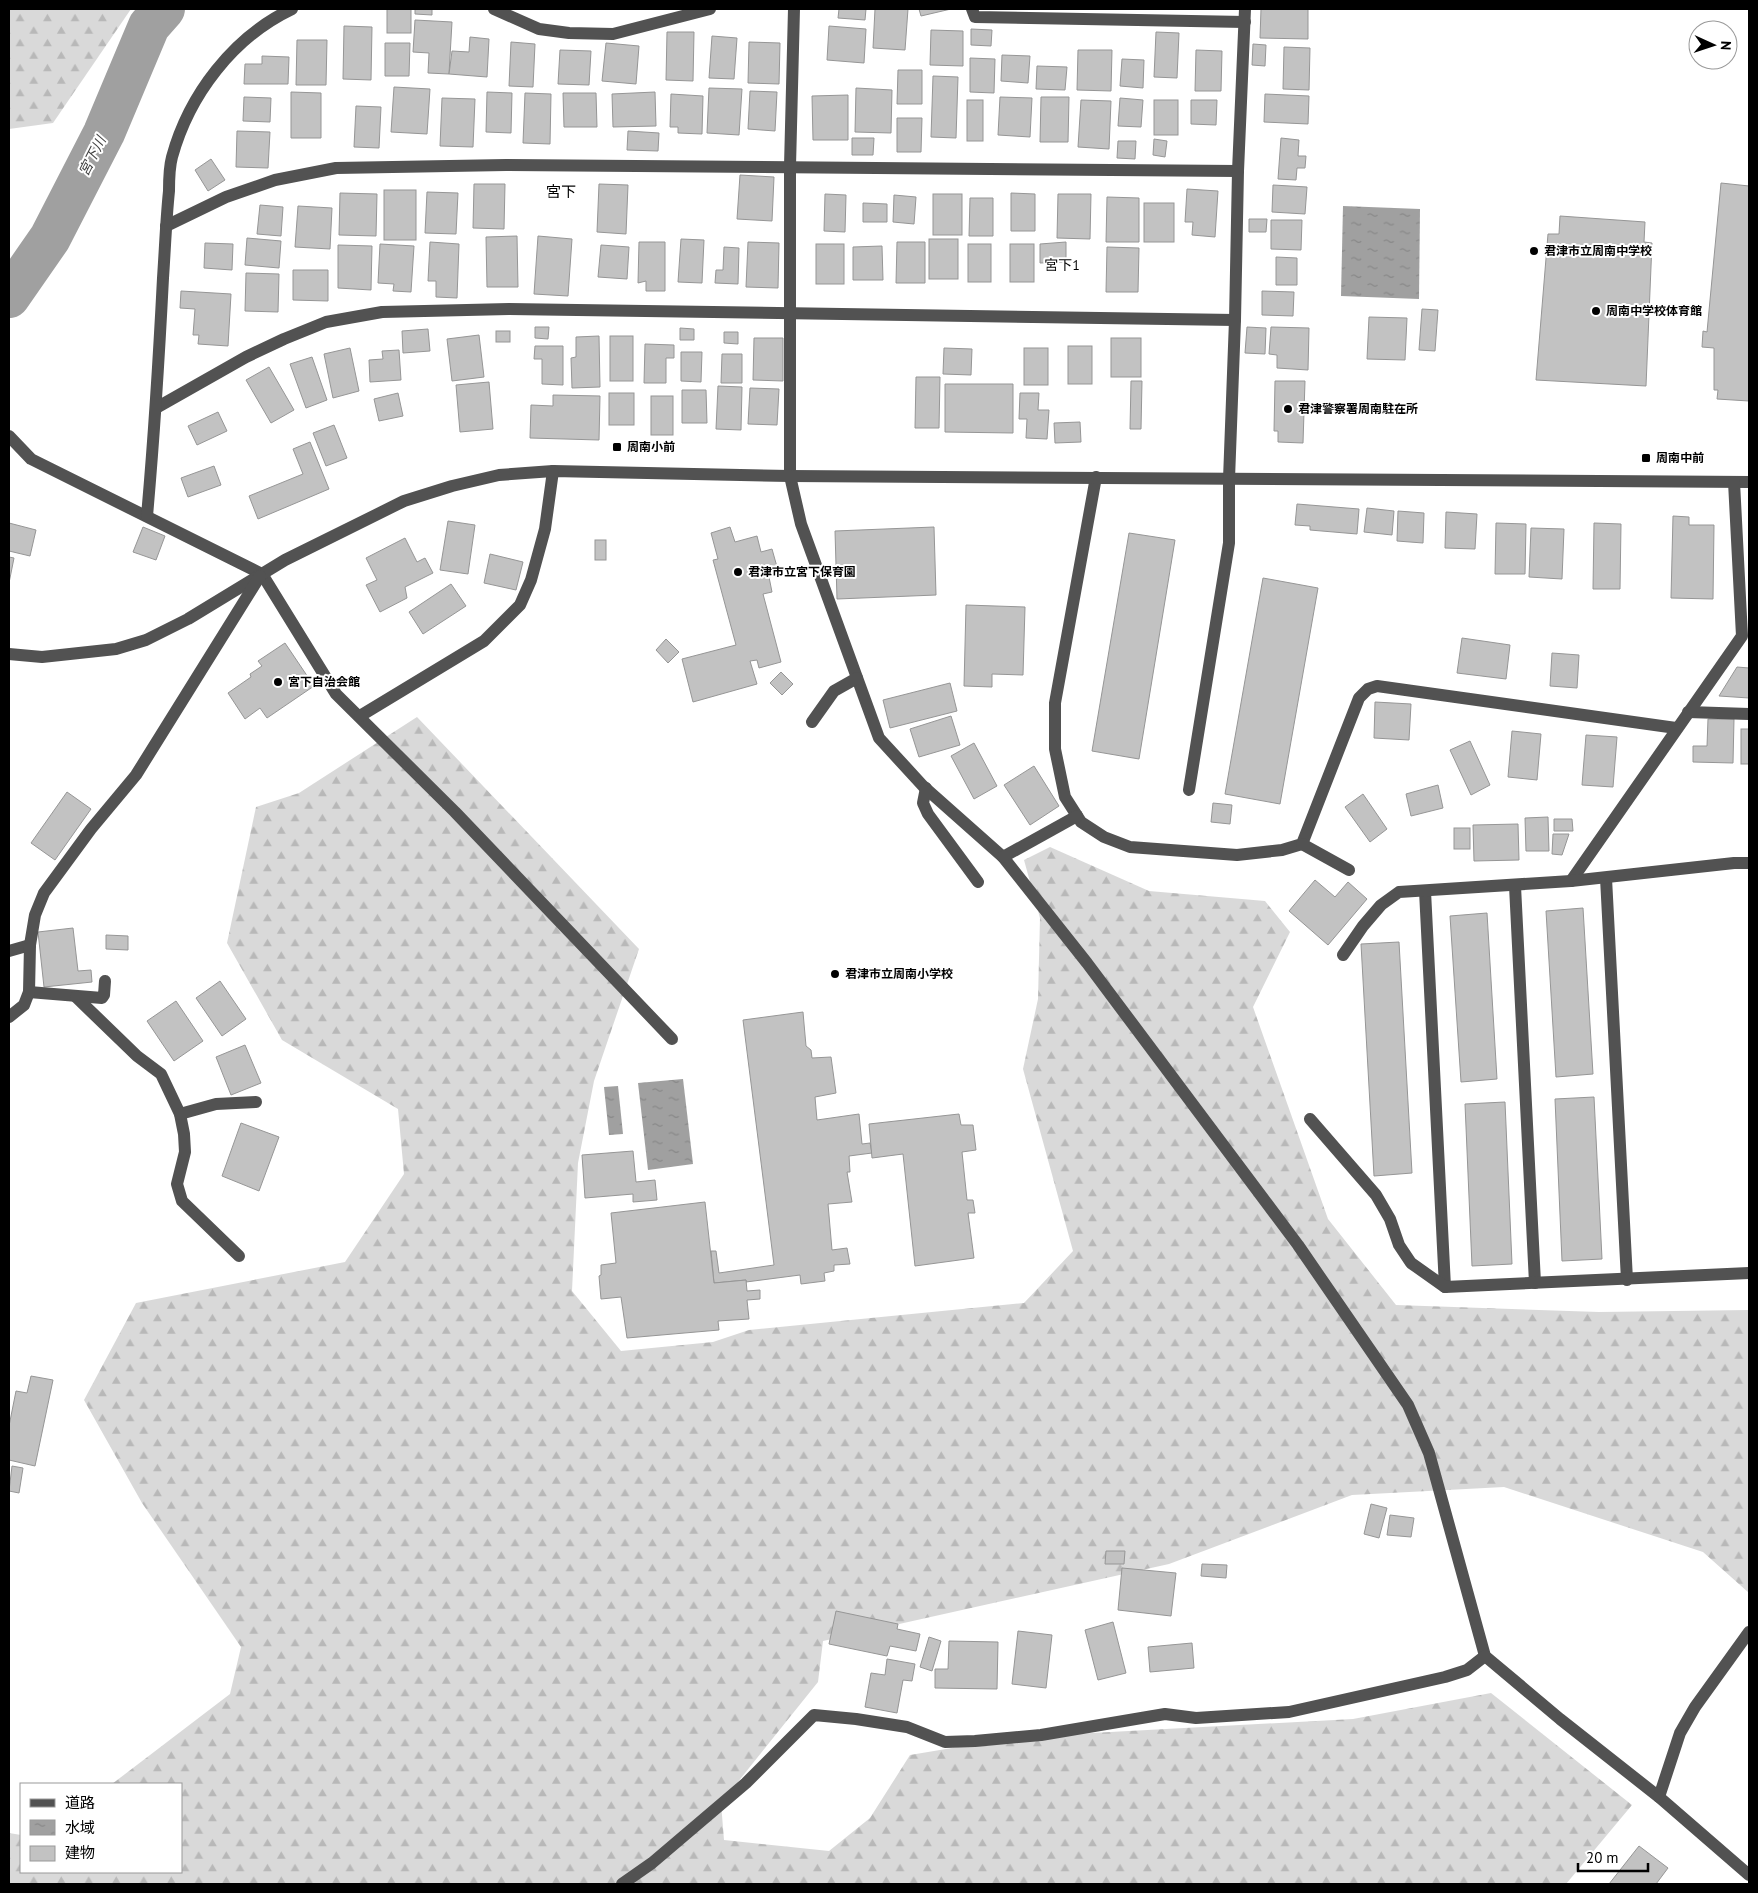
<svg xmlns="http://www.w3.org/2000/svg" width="1758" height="1893" viewBox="0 0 1758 1893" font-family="'PT Sans','Noto Sans JP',sans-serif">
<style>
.forest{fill:url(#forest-firs)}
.water{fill:url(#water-ripples)}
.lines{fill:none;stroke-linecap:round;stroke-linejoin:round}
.river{stroke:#a0a0a0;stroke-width:42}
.building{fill:#c2c2c2;stroke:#969696}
.minor{stroke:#525252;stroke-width:12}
.poi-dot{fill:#000;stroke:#fff;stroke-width:2}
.labels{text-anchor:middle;stroke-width:4;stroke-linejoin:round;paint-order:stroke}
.poi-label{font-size:12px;font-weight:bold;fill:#000;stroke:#fff;text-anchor:start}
.water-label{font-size:14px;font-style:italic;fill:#414141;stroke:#fff}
.neighbourhood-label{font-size:14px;fill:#000;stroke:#fff}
.quarter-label{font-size:15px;fill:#000;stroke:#fff}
</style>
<defs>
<pattern id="forest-firs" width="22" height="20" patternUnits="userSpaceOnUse" patternTransform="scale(1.25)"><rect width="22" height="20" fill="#d9d9d9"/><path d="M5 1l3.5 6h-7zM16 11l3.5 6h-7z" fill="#b8b8b8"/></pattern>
<pattern id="water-ripples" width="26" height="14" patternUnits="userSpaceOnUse" patternTransform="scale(1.25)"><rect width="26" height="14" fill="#a0a0a0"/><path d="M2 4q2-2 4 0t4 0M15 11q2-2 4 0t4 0" fill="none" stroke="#888"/></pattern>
</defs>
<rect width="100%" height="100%" fill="#fff"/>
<g class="forest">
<polygon points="9,9 131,9 53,123 9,129"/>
<polygon points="417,717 639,949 594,1081 578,1163 572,1291 621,1351 713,1342 749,1330 1024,1303 1073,1251 1023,1069 1038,999 1040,918 1024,860 1050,847 1149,891 1265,901 1290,932 1253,1007 1328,1219 1396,1305 1599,1312 1749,1310 1749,1593 1703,1552 1504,1487 1352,1495 1169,1564 823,1641 818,1682 721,1803 724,1840 829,1851 870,1818 910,1755 1018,1737 1353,1719 1491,1693 1632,1805 1566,1884 9,1884 9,1833 21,1835 21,1872 181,1872 181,1784 112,1784 230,1694 241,1647 142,1503 84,1400 136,1303 345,1262 404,1174 398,1109 282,1040 227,943 256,807 299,793"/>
</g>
<g class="water">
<polygon points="1343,206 1420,209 1419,299 1341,296"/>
<polygon points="683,1079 693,1164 648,1170 638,1083"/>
<polygon points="618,1086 623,1134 609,1135 604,1087"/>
</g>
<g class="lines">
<polyline class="river" points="9,297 50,238 104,133 149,26 164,9"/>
</g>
<g class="building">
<rect x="387" y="9" width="24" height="24"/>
<polygon points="415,9 432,9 432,15 415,14"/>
<polygon points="839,9 866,9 865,20 838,18"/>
<polygon points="875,9 908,9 905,50 873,48"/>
<polygon points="919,9 951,9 921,16"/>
<polygon points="1261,9 1308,9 1308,39 1260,38"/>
<polygon points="415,20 452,22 449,74 428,73 429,53 413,52"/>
<polygon points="344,26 372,27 371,80 343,79"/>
<polygon points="829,26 866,29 864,63 827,60"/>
<polygon points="971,29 992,30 991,46 971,45"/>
<polygon points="931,30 963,31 963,66 930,65"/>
<polygon points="667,32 694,32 693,81 666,80"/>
<polygon points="1156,32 1179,33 1177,78 1154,77"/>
<polygon points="712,36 737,38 734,79 709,78"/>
<polygon points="470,37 489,39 487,77 449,74 452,51 469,52"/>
<polygon points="297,40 327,40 326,85 296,85"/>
<polygon points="511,42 535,44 533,87 509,86"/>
<polygon points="749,42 780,43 779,84 748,83"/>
<polygon points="385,43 410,43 409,76 385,76"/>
<polygon points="606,43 639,46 636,84 602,81"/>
<polygon points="1253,44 1266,45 1265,66 1252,65"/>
<polygon points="1284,47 1310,48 1309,90 1283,89"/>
<polygon points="560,50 591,51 589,85 558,84"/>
<polygon points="1078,50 1112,50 1111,91 1077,90"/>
<polygon points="1196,50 1222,51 1221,91 1195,91"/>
<polygon points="1002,55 1030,56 1028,83 1001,81"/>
<polygon points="262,56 289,57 288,84 244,84 245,64 262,64"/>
<polygon points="970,58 995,59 994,93 970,92"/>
<polygon points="1122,59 1144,60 1143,88 1120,86"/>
<polygon points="1037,66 1067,67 1065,90 1036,89"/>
<polygon points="898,70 922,70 922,104 897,104"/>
<polygon points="933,76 958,77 956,138 931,137"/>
<polygon points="394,87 430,89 427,134 391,132"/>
<polygon points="709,88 742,89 739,135 707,133"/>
<polygon points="856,88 892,90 891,133 855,132"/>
<polygon points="750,91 777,92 775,131 748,129"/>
<polygon points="291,92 321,93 321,138 291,138"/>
<polygon points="487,92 512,93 511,133 486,132"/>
<polygon points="655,92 656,126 613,127 612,94"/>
<polygon points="525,93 551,94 550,144 523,143"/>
<polygon points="563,93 596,93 597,127 564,127"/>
<polygon points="671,94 703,96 702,134 678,133 678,127 670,127"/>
<polygon points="1265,94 1309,96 1308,124 1264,122"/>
<polygon points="848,95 848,140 813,140 812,96"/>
<polygon points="244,97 271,98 270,122 243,121"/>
<polygon points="1000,97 1032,98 1030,137 998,135"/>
<polygon points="1041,97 1069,97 1068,142 1040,142"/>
<polygon points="442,98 475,99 473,147 440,146"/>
<polygon points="1120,98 1143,100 1141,127 1118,126"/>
<rect x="967" y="100" width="16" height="41"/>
<polygon points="1081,100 1111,101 1109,149 1078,147"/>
<rect x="1154" y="100" width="24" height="35"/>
<polygon points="1191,100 1217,100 1216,125 1191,124"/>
<polygon points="356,106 381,107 379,148 354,147"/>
<polygon points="897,118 922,118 921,152 897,152"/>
<polygon points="237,131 270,132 268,168 236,167"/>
<polygon points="628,131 659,133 658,151 627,150"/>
<polygon points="852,138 874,138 873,155 852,155"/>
<polygon points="1281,138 1299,140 1298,156 1306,156 1305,168 1297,168 1296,180 1278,179"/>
<polygon points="1154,139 1167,141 1165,157 1153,155"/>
<polygon points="1118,141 1136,141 1135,159 1117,158"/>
<polygon points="211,159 225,180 208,191 195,170"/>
<polygon points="740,175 774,177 772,221 737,219"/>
<polygon points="1721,183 1749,186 1749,401 1717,399 1718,390 1714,390 1714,348 1702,347 1703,331 1707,332"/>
<polygon points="474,184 505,184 504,229 473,228"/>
<polygon points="599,184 628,185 626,234 597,232"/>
<polygon points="1273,185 1307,187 1305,214 1272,212"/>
<polygon points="1187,189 1218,191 1215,237 1192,235 1193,222 1185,222"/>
<rect x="384" y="190" width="32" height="50"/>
<polygon points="427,192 458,193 456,234 425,233"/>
<polygon points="340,193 377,194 376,236 339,235"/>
<polygon points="1011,193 1035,194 1035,231 1011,231"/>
<polygon points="825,194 846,195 845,232 824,231"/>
<rect x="933" y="194" width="29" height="41"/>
<polygon points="1058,194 1091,194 1090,239 1057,238"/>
<polygon points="894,195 916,197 914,224 893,222"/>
<polygon points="1107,197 1139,198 1139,242 1106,242"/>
<polygon points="970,198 993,198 993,236 969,236"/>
<polygon points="863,203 887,204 887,222 863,222"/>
<rect x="1144" y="203" width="30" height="39"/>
<polygon points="260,205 283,207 281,236 257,234"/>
<polygon points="298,206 332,208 330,249 295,247"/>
<polygon points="1560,216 1645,222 1644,242 1652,243 1646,386 1536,380 1548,234 1559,234"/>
<polygon points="1249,219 1267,219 1266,232 1249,232"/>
<polygon points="1271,220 1302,220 1301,250 1271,249"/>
<polygon points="517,236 518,287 487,287 486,237"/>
<polygon points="538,236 572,239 568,296 534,294"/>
<polygon points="247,238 281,241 279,268 245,265"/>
<polygon points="681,239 704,240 702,283 678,282"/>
<rect x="929" y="239" width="29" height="40"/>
<polygon points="430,242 459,244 457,298 436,297 436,281 428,281"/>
<polygon points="639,242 665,242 665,291 646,291 646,281 638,283"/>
<polygon points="748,242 779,243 778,288 746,287"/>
<polygon points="897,242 925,242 925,283 896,283"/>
<polygon points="1066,242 1066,262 1040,263 1040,244"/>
<polygon points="205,243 233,244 232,270 204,268"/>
<polygon points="380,244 414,246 411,292 393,291 394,284 378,283"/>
<rect x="816" y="244" width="28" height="40"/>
<rect x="968" y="244" width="23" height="38"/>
<rect x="1010" y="244" width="24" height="38"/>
<polygon points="338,245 372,246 371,290 338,288"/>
<polygon points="601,245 629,247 627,279 598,277"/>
<polygon points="882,246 883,280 853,280 853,247"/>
<polygon points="724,247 739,248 738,284 715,283 716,270 723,270"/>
<polygon points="1107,247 1139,248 1138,292 1106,292"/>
<polygon points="1276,257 1297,258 1297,285 1276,285"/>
<polygon points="293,270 328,270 328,301 293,300"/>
<polygon points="246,273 279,274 278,312 245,311"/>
<polygon points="181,291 231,294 228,346 198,344 199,335 193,335 195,309 180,308"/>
<polygon points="1262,291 1294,292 1293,316 1262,315"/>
<polygon points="1422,309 1438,310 1435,351 1419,350"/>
<polygon points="1369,317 1407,318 1405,360 1367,359"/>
<polygon points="535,327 549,327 548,339 535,338"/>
<polygon points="1247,327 1266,328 1265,354 1245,353"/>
<polygon points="1271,327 1309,328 1308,370 1277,368 1277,355 1269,354"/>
<polygon points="680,328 694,329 694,340 680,340"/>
<polygon points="428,329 430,351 403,353 402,331"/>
<rect x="496" y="331" width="14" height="11"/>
<polygon points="724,332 738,332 738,344 724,343"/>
<polygon points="479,335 484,377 452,381 447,339"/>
<polygon points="599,336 600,387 572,388 571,358 576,357 576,337"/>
<rect x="610" y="336" width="23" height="45"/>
<polygon points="754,338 783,338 783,381 753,380"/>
<rect x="1111" y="338" width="30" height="39"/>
<polygon points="645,344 674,345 674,358 666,358 666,383 644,383"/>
<polygon points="535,346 563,346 563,385 542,384 542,359 534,359"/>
<rect x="1068" y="346" width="24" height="38"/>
<polygon points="350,348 359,391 333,398 324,354"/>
<polygon points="944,348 972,349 971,375 943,374"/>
<rect x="1024" y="348" width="24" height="37"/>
<polygon points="399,350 401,380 370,382 369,360 383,359 382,351"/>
<polygon points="681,352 702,352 701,382 681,381"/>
<polygon points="722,354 742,354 742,383 721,383"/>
<polygon points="312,357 327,400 306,408 290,364"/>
<polygon points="269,367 294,410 271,423 246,380"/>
<polygon points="916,377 940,377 939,428 915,428"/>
<polygon points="1131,381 1142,381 1141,429 1130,429"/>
<polygon points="1275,381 1305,381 1303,443 1278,442 1278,431 1274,431"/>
<polygon points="489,382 493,429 460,432 456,385"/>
<polygon points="945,384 1013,384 1013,433 945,432"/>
<polygon points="718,386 742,387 741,430 716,429"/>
<polygon points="750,388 779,389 777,425 748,424"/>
<polygon points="682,390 706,390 707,423 682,423"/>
<polygon points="398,393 403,416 379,421 374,399"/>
<rect x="609" y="393" width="25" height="32"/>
<polygon points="1020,393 1039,393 1038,410 1049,410 1047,439 1026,438 1027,419 1019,419"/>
<polygon points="553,395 600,396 599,440 530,438 531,405 553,406"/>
<rect x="651" y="396" width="22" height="39"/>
<polygon points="218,412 227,431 197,445 188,426"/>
<polygon points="1080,422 1081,442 1055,443 1054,423"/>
<polygon points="334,425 347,458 326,466 313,433"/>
<polygon points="310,442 329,489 258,519 249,496 303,474 293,449"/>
<polygon points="214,466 221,485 188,497 181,478"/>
<polygon points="1297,504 1359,509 1357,534 1310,530 1310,526 1295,525"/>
<polygon points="1367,508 1394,511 1392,535 1364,532"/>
<polygon points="1398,511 1424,513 1423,543 1397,541"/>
<polygon points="1446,512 1477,514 1475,549 1445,548"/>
<polygon points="1673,516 1689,517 1689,525 1714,525 1713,599 1671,598"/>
<polygon points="448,521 475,525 468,574 440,570"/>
<polygon points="9,523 36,530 30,556 9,551"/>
<polygon points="1496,523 1526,524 1525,574 1495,574"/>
<polygon points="1594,523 1621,524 1620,589 1593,589"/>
<polygon points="143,527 165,536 156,560 133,552"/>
<polygon points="730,527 735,542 757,536 761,552 772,549 779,574 769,577 772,592 763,594 781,662 759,668 757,660 750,661 757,684 693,702 682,659 736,645 713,560 718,559 711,533"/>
<polygon points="934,527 936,595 837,599 835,531"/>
<polygon points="1531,528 1564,529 1562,579 1529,577"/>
<polygon points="1129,533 1175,540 1139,759 1092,751"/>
<polygon points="405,538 417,562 425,558 433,573 405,587 407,598 380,612 366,585 377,580 366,558"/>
<rect x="595" y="540" width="11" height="20"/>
<polygon points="490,554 523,562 516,590 484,583"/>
<polygon points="9,557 14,558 9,583"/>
<polygon points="1263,578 1318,588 1280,804 1225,794"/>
<polygon points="451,584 466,606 423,634 409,612"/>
<polygon points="966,605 1025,607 1023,675 992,674 992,687 964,686"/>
<polygon points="1462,638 1510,645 1506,679 1457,673"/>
<polygon points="666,639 679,652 668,663 656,650"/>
<polygon points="285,643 314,686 267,718 260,708 245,719 228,693 251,677 250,674 262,666 258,661"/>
<polygon points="1552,653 1579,655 1577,688 1550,686"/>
<polygon points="1737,667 1749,668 1749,698 1719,696"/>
<polygon points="781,672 793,684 782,695 770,683"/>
<polygon points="950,683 957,711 890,728 883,700"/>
<polygon points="1375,702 1411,704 1409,740 1374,738"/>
<polygon points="951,716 960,745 919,757 910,729"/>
<polygon points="1708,719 1734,719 1733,763 1693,762 1693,746 1707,746"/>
<rect x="1741" y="729" width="8" height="35"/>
<polygon points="1512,731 1541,734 1537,780 1508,777"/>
<polygon points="1586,735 1617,737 1613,787 1582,785"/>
<polygon points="1470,741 1490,785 1471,795 1450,750"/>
<polygon points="974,743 997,786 974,799 951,756"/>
<polygon points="1034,766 1059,806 1030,825 1004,785"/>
<polygon points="1438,785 1443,808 1411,816 1406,794"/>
<polygon points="67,792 91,809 55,860 31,843"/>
<polygon points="1363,794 1387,829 1370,842 1345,807"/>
<polygon points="1213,803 1232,805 1230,824 1211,822"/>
<polygon points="1548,817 1549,851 1526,851 1525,818"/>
<polygon points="1554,819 1572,819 1573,831 1554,831"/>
<polygon points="1518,824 1519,860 1474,861 1473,825"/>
<rect x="1454" y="828" width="16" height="21"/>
<polygon points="1553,834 1569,834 1562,855 1552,854"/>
<polygon points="1315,880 1335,897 1348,882 1367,899 1328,945 1289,911"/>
<polygon points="1583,908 1593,1074 1556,1077 1546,911"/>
<polygon points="1487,913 1497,1079 1461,1082 1450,916"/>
<polygon points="73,928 78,971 91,970 92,982 44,987 38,932"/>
<polygon points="106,935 128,936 128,950 106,949"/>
<polygon points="1399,942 1412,1173 1374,1176 1361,944"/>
<polygon points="220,981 246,1019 222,1036 196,998"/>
<polygon points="176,1001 203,1041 174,1061 147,1021"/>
<polygon points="803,1012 806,1046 811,1050 812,1058 831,1057 836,1093 815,1097 817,1120 859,1114 862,1144 870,1143 872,1153 849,1156 850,1172 847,1172 852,1202 828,1204 832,1250 847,1248 850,1264 834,1265 834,1271 824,1273 825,1281 801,1284 800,1275 746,1282 746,1280 714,1283 711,1251 716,1251 719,1273 774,1265 743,1020"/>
<polygon points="245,1045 261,1083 231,1095 216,1057"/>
<polygon points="1594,1097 1602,1259 1562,1261 1555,1099"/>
<polygon points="1505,1102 1512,1264 1472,1266 1465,1104"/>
<polygon points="959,1114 961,1125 973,1125 976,1150 962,1152 967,1200 973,1200 975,1213 968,1213 974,1258 915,1266 903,1154 872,1158 869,1124"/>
<polygon points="241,1123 279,1137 259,1191 222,1176"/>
<polygon points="633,1151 636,1182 655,1180 657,1200 633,1202 633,1194 585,1198 582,1155"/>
<polygon points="705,1202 714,1283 746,1280 747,1291 760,1290 760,1299 747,1300 749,1319 718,1321 719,1330 627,1338 621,1297 601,1299 599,1276 601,1275 601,1265 616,1263 611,1213"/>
<polygon points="31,1376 53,1380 35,1466 9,1460 9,1426 16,1391 27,1393"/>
<polygon points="12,1466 23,1468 19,1493 9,1491"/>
<polygon points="1371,1504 1387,1508 1379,1538 1364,1534"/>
<polygon points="1390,1515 1414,1518 1411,1537 1387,1535"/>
<polygon points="1106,1551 1125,1551 1124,1564 1105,1564"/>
<polygon points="1202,1564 1227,1565 1226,1578 1201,1576"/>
<polygon points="1122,1568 1176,1573 1171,1616 1118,1610"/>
<polygon points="836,1611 898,1624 897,1629 920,1634 916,1651 890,1646 887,1656 829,1644"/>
<polygon points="1113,1622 1126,1673 1098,1680 1085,1630"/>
<polygon points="1018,1631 1052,1635 1046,1688 1012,1684"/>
<polygon points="929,1637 941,1641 932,1671 920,1667"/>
<polygon points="949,1641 998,1642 997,1689 935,1688 935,1669 948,1669"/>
<polygon points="1192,1643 1194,1668 1150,1672 1148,1647"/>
<polygon points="887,1659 915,1664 912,1681 903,1680 897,1713 865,1707 871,1673 885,1675"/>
<polygon points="1639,1846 1668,1868 1656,1884 1609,1884"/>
</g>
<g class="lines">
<g class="minor">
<polyline points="494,9 539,29 569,33 613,34 710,9"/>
<polyline points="794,9 790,166 790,476 801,524 879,738 923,786 1003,857 1087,963 1298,1245 1408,1405 1429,1453 1485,1656 1560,1719 1659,1797 1749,1875"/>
<polyline points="972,9 975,17 1245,22"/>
<polyline points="166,226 226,197 275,180 336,168 506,165 1238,171"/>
<polyline points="156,408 246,357 284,339 326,322 382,312 509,309 1235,320"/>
<polyline points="9,436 31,459 262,574 336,694 455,812 672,1039"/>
<polyline points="1096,477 1055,703 1055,749 1065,797 1081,822 1104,837 1130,847 1237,855 1282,850 1302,844 1359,698 1368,689 1377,686 1676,728"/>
<path d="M147,516c7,-79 12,-159 16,-238 2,-29 3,-58 6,-87 0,-11 0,-23 3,-34 17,-62 61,-120 120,-148"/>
<polyline points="9,654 42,657 116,649 146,640 188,619 285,560 404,501 452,486 499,475 553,471 790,476 1749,482"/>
<polyline points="1688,712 1749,714"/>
<polyline points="360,716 484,641 520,605 531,580 545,529 553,471"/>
<polyline points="812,722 834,691 857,678"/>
<polyline points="926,788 923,803 928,814 978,882"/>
<polyline points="1189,790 1229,543 1229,479 1235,320 1238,171 1245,9"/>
<polyline points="1302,844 1349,870"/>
<polyline points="1003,857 1077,816"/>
<polyline points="1606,878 1627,1280"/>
<polyline points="1571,881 1742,636 1734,482"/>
<polyline points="1515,886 1535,1283"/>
<polyline points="1425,891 1445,1287"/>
<polyline points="9,951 30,945"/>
<polyline points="1343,955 1363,926 1381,905 1399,892 1571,881 1734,863 1749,863"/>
<polyline points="29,992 102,998 104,995 105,981"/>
<polyline points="76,997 137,1056 161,1074 180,1114 184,1134 185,1152 177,1184 182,1201 239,1256"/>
<polyline points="9,1017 24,1005 29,992 30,945 35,915 44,893 91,829 136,775 260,576"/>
<polyline points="180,1114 216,1104 256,1102"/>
<polyline points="1310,1119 1376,1195 1390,1219 1399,1245 1411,1263 1445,1287 1749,1273"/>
<polyline points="1659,1797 1680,1733 1695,1707 1749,1632"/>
<polyline points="622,1884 652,1863 746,1783 814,1715 856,1719 907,1727 945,1742 975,1741 1041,1735 1165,1714 1196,1718 1289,1712 1445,1677 1467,1670 1485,1656"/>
</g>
</g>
<g class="poi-dot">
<circle cx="1534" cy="251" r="5"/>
<circle cx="1596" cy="311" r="5"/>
<circle cx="1288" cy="409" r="5"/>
<rect x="612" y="442" width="10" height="10" rx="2.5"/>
<rect x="1641" y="453" width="10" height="10" rx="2.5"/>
<circle cx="738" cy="572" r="5"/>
<circle cx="278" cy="682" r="5"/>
<circle cx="835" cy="974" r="5"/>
</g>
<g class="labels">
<g class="poi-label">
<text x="1544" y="255">君津市立周南中学校</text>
<text x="1606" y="315">周南中学校体育館</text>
<text x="1298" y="413">君津警察署周南駐在所</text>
<text x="627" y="451">周南小前</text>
<text x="1656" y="462">周南中前</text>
<text x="748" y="576">君津市立宮下保育園</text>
<text x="288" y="686">宮下自治会館</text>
<text x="845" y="978">君津市立周南小学校</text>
</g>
<g class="water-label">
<text transform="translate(92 156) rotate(-63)" y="5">宮下川</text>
</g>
<g class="neighbourhood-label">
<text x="1062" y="270">宮下1</text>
</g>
<g class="quarter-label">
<text x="561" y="197">宮下</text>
</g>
</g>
<rect width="1758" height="1893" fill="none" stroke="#000000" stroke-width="20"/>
<rect x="20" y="1783" width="162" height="90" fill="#ffffff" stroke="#999999"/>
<rect x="30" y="1799" width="25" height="8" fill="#525252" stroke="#999999"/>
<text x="65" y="1808" font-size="15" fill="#000000">道路</text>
<rect x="30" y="1820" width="25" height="15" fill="url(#water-ripples)" stroke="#999999"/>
<text x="65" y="1833" font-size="15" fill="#000000">水域</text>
<rect x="30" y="1846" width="25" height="15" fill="#c2c2c2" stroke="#999999"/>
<text x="65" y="1858" font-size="15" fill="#000000">建物</text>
<g transform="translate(1713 45) rotate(93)"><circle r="24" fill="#ffffff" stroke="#999999"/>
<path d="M0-4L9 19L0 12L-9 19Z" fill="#000000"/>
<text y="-8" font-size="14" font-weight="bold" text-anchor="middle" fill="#000000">N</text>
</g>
<path d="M1578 1863v8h70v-8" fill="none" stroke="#000000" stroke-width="2.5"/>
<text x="1586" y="1863" font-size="15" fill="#000000" stroke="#ffffff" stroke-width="4" paint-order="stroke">20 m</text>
</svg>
